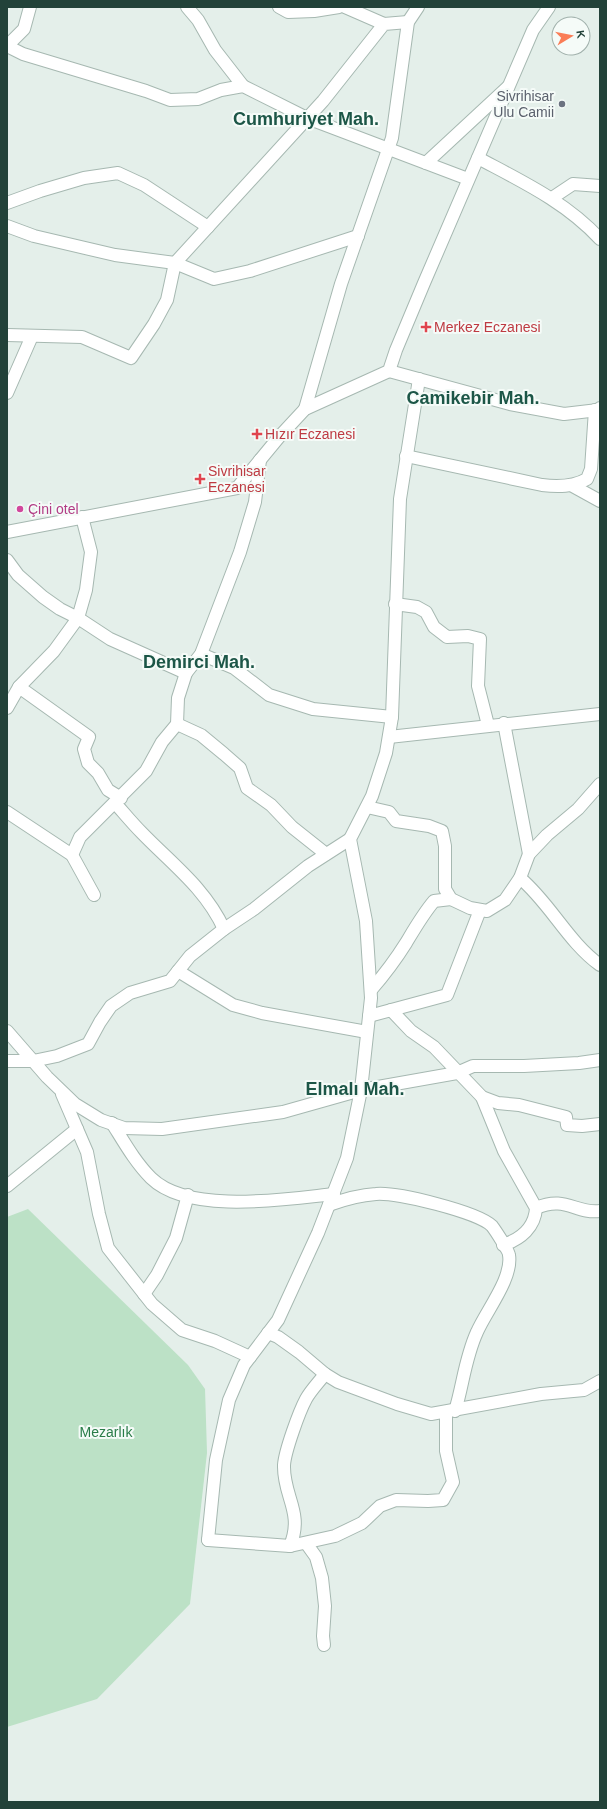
<svg xmlns="http://www.w3.org/2000/svg" width="607" height="1809" viewBox="0 0 607 1809" font-family="Arial,sans-serif">
<style>
.green{fill:#bce1c6}
.lines{fill:none;stroke-linecap:round;stroke-linejoin:round}
.minor-casing{stroke:#a6b8b1;stroke-width:14}
.tertiary-casing{stroke:#a6b8b1;stroke-width:14}
.minor{stroke:#fff;stroke-width:12}
.tertiary{stroke:#fff;stroke-width:12}
.worship-dot{fill:#6b7280;stroke:#f5fbf8;stroke-width:1.5}
.health-dot{fill:#e0444e;stroke:#f5fbf8;stroke-width:1.5}
.hotel-dot{fill:#d1479c;stroke:#f5fbf8;stroke-width:1.5}
.labels{text-anchor:middle;stroke-width:4;stroke-linejoin:round;paint-order:stroke}
.worship-label{font-size:14px;fill:#5b616d;stroke:#f5fbf8;text-anchor:end}
.health-label{font-size:14px;fill:#be3a42;stroke:#f5fbf8;text-anchor:start}
.hotel-label{font-size:14px;fill:#b23c85;stroke:#f5fbf8;text-anchor:start}
.park-label{font-size:14px;fill:#297c48;stroke:#f5fbf8}
.district-label{font-size:18px;font-weight:bold;fill:#1c5647;stroke:#f5fbf8}
</style>
<rect width="100%" height="100%" fill="#e4efea"/>
<polygon class="green" points="28,1209 188,1365 205,1389 207,1453 190,1604 97,1699 7,1727 7,1217"/>
<g class="lines">
<g class="minor-casing">
<g id="minor">
<polyline points="187,7 198,20 215,50 243,86"/>
<polyline points="279,7 288,12 314,11 339,7"/>
<polyline points="345,7 384,24"/>
<polyline points="7,46 23,54 146,91 170,100 198,99 221,90 243,86 307,118 468,179"/>
<polyline points="7,46 24,29 30,7"/>
<path d="M478,158c43,23 88,44 122,81"/>
<polyline points="426,163 508,87"/>
<polyline points="552,198 573,184 600,186"/>
<polyline points="7,203 40,191 84,178 118,173 144,185 208,227"/>
<polyline points="7,226 34,236 115,255 175,263 214,279 250,271 358,236"/>
<polyline points="7,335 82,337 131,358 154,324 167,300 175,263 323,101 384,24 408,22"/>
<polyline points="389,371 510,404 564,414 598,410 600,408"/>
<polyline points="7,393 32,336"/>
<polyline points="305,409 341,284 392,138 408,22 418,7"/>
<path d="M406,456l136,29c16,2 31,2 45,-6l4,-10 4,-59"/>
<polyline points="571,485 600,501"/>
<polyline points="7,560 18,575 43,597 60,609 78,618 110,639 186,673 201,654 240,552 255,502 260,460"/>
<polyline points="395,604 417,607 426,612 434,627 447,637 468,636 480,639 478,686 488,725"/>
<polyline points="201,654 234,668 269,695 313,709 392,717"/>
<polyline points="19,687 89,737 84,749 88,763 98,773 108,790 121,798"/>
<polyline points="7,708 19,687 54,651 78,618 86,590 91,552 82,517"/>
<polyline points="504,723 529,854"/>
<polyline points="177,724 201,735 224,754 240,768 247,788 271,805 292,827 326,854"/>
<polyline points="389,737 600,714"/>
<path d="M115,803c9,10 17,20 27,30 30,31 63,55 82,96"/>
<polyline points="367,807 389,812 396,821 429,826 442,831 445,846 445,889 451,899 470,908 487,911 505,900 520,878 529,854 547,835 578,809 600,784"/>
<polyline points="7,812 72,855 94,895"/>
<polyline points="72,855 80,837 146,771 162,742 177,724 178,698 186,673"/>
<path d="M520,878c30,25 48,64 80,87"/>
<polyline points="178,971 233,1005 262,1013 367,1032"/>
<path d="M371,990c13,-15 25,-31 35,-47 9,-15 17,-29 28,-42l17,-2"/>
<polyline points="391,1010 411,1031 434,1047 482,1097 498,1103 519,1105 566,1117 567,1125 582,1126 600,1124"/>
<polyline points="369,1016 447,995 480,910"/>
<polyline points="7,1031 47,1077 75,1104 101,1120 124,1128 162,1129 283,1112 361,1090 457,1073 473,1066 524,1066 579,1063 600,1060"/>
<polyline points="7,1061 33,1061 57,1056 88,1044 100,1022 111,1006 130,993 170,981 190,956 224,929 254,909 308,866 350,839"/>
<polyline points="62,1094 87,1152 99,1214 108,1248 152,1304 182,1330 215,1341 250,1357"/>
<path d="M482,1097l22,54 32,57c-1,19 -15,31 -33,37"/>
<path d="M112,1123c12,19 23,39 39,55 38,37 135,21 183,16"/>
<polyline points="7,1186 77,1129"/>
<path d="M329,1205c16,-6 31,-10 47,-11 21,-2 102,18 116,32 3,4 17,25 17,29 4,23 -23,56 -32,77 -12,26 -14,53 -22,79"/>
<path d="M536,1208c30,-13 39,6 64,3"/>
<polyline points="144,1294 157,1275 176,1238 188,1195"/>
<polyline points="268,1333 278,1337 299,1352 325,1374 338,1382 397,1404 431,1414 541,1394 584,1390 600,1381"/>
<path d="M208,1540l82,6c14,-34 -7,-49 -6,-81 1,-14 15,-53 22,-66 5,-9 13,-17 19,-25"/>
<polyline points="306,1543 316,1557 322,1578 325,1606 323,1636 324,1645"/>
<polyline points="290,1546 335,1536 362,1523 380,1506 396,1500 428,1501 443,1500 453,1482 446,1451 446,1413"/>
</g>
</g>
<g class="tertiary-casing">
<g id="tertiary">
<polyline points="7,532 237,488 279,437 305,409 389,371 396,350 424,283 533,30 549,7"/>
<polyline points="208,1540 216,1460 229,1400 244,1365 278,1320 318,1233 347,1158 361,1090 371,998 366,921 350,839 372,796 386,753 392,717 400,499 419,379"/>
</g>
</g>
<use href="#minor" class="minor"/>
<use href="#tertiary" class="tertiary"/>
</g>
<circle class="worship-dot" cx="562" cy="104" r="4"/>
<g class="health-dot">
<path d="M424 321h4v4h4v4h-4v4h-4v-4h-4v-4h4z"/>
<path d="M255 428h4v4h4v4h-4v4h-4v-4h-4v-4h4z"/>
<path d="M198 473h4v4h4v4h-4v4h-4v-4h-4v-4h4z"/>
</g>
<circle class="hotel-dot" cx="20" cy="509" r="4"/>
<g class="labels">
<g class="worship-label">
<text x="554" y="101">Sivrihisar<tspan x="554" dy="16">Ulu Camii</tspan></text>
</g>
<g class="health-label">
<text x="434" y="332">Merkez Eczanesi</text>
<text x="265" y="439">Hızır Eczanesi</text>
<text x="208" y="476">Sivrihisar<tspan x="208" dy="16">Eczanesi</tspan></text>
</g>
<g class="hotel-label">
<text x="28" y="514">Çini otel</text>
</g>
<g class="park-label">
<text x="106" y="1437">Mezarlık</text>
</g>
<g class="district-label">
<text x="306" y="125">Cumhuriyet Mah.</text>
<text x="473" y="404">Camikebir Mah.</text>
<text x="199" y="668">Demirci Mah.</text>
<text x="355" y="1095">Elmalı Mah.</text>
</g>
</g>
<rect width="607" height="1809" fill="none" stroke="#224239" stroke-width="16"/>
<g transform="translate(571 36) rotate(80)"><circle r="19" fill="#f5fbf8" stroke="#a1b1ac"/>
<path d="M0-3L7 15L0 10L-7 15Z" fill="#fa7d57"/>
<text y="-6" font-size="11" font-weight="bold" text-anchor="middle" fill="#224239">K</text>
</g>
</svg>
